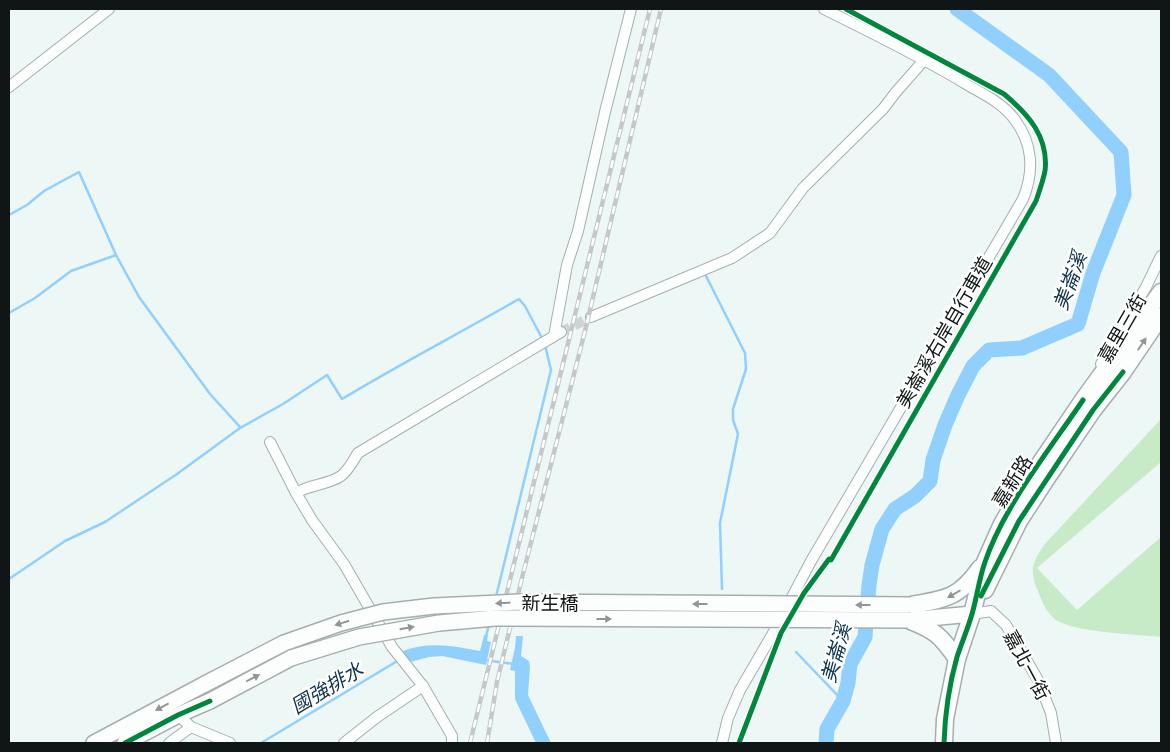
<svg xmlns="http://www.w3.org/2000/svg" width="1170" height="752" viewBox="0 0 1170 752" font-family="'Zilla Slab','Noto Sans TC',serif">
<style>
.green{fill:#c7ebc7}
.water{fill:#91d0fc}
.lines{fill:none;stroke-linecap:round;stroke-linejoin:round}
.stream{stroke:#91d0fc;stroke-width:2.5}
.river{stroke:#91d0fc;stroke-width:15}
.street-tunnel{stroke:#cbd5d4;stroke-width:10;stroke-dasharray:10 5;stroke-linecap:butt}
.street-casing{stroke:#a6aead;stroke-width:12}
.secondary-casing{stroke:#a6aead;stroke-width:18}
.primary-casing{stroke:#a6aead;stroke-width:19}
.street{stroke:#fcfefe;stroke-width:10}
.secondary{stroke:#fcfefe;stroke-width:15}
.primary{stroke:#fcfefe;stroke-width:16}
.rail-casing{stroke:#c5c8c8;stroke-width:4.5}
.rail{stroke:#fff;stroke-width:2.5;stroke-dasharray:8;stroke-linecap:butt}
.secondary-bridge-casing{stroke:#a6aead;stroke-width:18;stroke-linecap:butt}
.secondary-bridge{stroke:#fcfefe;stroke-width:15}
.cycleway-casing{stroke:#fff;stroke-width:8}
.cycleway{stroke:#00873e;stroke-width:5}
.oneway{fill:#919695}
.labels{text-anchor:middle;stroke-width:5;stroke-linejoin:round;paint-order:stroke}
.street-label{font-size:19px;fill:#0f1615;stroke:#fff}
.water-label{font-size:20px;font-style:italic;fill:#0d334b;stroke:#fff}
</style>
<rect width="100%" height="100%" fill="#ecf7f6"/>
<path class="green" d="M1161,419v43l-124,106 40,42 84,-73v100c-26,-3 -84,-4 -105,-17 -9,-6 -15,-20 -18,-29 -9,-21 -6,-27 6,-46z"/>
<g class="water">
<path d="M484,635h4l-1,6 4,1 -5,23 -44,-9 -13,1 -19,5 -7,-11c26,-10 51,-5 77,0z"/>
<polygon points="516,636 523,636 521,656 529,661 530,667 528,695 551,743 536,743 515,699 515,671 510,670 515,648"/>
</g>
<g class="lines">
<g class="stream">
<polyline points="9,215 27,205 44,191 79,172 116,255"/>
<polyline points="706,276 745,353 746,369 733,409 733,420 738,434 720,523 722,589"/>
<polyline points="9,313 35,298 71,271 116,255 139,297 210,394 240,427"/>
<path d="M9,579l56,-38 40,-19 72,-48 63,-46 43,-24 44,-29 15,24c58,-35 118,-66 177,-100l6,7 18,34"/>
<polyline points="496,597 551,370 545,345"/>
<polyline points="486,636 489,625"/>
<polyline points="796,652 843,701"/>
<polyline points="484,660 513,664"/>
<polyline points="261,743 399,660"/>
</g>
<polyline class="river" points="826,743 827,729 843,701 848,683 850,664 865,637 869,585 872,565 882,529 895,509 915,496 930,481 933,460 945,425 958,395 973,366 989,350 1022,348 1078,324 1093,273 1124,195 1121,152 1049,75 957,9"/>
<polyline class="street-tunnel" points="561,332 591,317"/>
<g class="street-casing">
<g id="street">
<polyline points="9,87 109,9"/>
<polyline points="591,317 732,258 770,233 803,188 883,109 896,92 925,59"/>
<polyline points="554,336 567,265 578,231 605,112 631,9"/>
<polyline points="1101,364 1146,287 1161,256"/>
<polyline points="270,442 296,493"/>
<polyline points="972,614 991,611 1006,625 1038,680 1051,713 1056,743"/>
<polyline points="178,715 191,727 230,743"/>
<polyline points="169,743 191,727"/>
<polyline points="344,743 377,717 423,686"/>
<path d="M452,743v-7l-29,-50 -31,-39 -48,-83 -32,-44 -16,-27c14,-9 32,-8 45,-17 7,-5 12,-15 17,-23l203,-121"/>
<path d="M722,743l6,-25 12,-28 32,-55 39,-74 212,-362c11,-27 10,-55 -8,-79 -12,-17 -32,-26 -49,-36 -46,-28 -94,-51 -142,-75"/>
</g>
</g>
<g class="secondary-casing">
<g id="secondary">
<polyline points="908,620 972,614"/>
<polyline points="94,743 205,684"/>
<polyline points="125,743 178,715 210,701"/>
</g>
</g>
<g class="primary-casing">
<g id="primary">
<polyline points="985,590 1019,521 1045,481 1093,410 1123,372 1161,316"/>
<path d="M911,605c35,-6 48,-7 69,-37"/>
<path d="M908,620c27,10 33,16 49,39"/>
<polyline points="944,743 945,719 957,659 972,614 985,562 1002,524 1020,493 1083,400 1161,292"/>
</g>
</g>
<use href="#street" class="street"/>
<use href="#secondary" class="secondary"/>
<use href="#primary" class="primary"/>
<g class="rail-casing">
<g id="rail">
<polyline points="470,743 650,9"/>
<polyline points="487,743 497,682 522,578 586,327 661,9"/>
</g>
</g>
<use href="#rail" class="rail"/>
<g class="secondary-bridge-casing">
<g id="secondary-bridge">
<polyline points="205,684 284,643 341,623 383,612 434,606 520,602 911,605"/>
<polyline points="210,701 291,658 359,637 439,623 495,618 908,620"/>
</g>
</g>
<use href="#secondary-bridge" class="secondary-bridge"/>
<g class="cycleway-casing">
<g id="cycleway">
<polyline points="981,596 1019,521 1093,410 1123,372"/>
<polyline points="125,743 178,715 210,701"/>
<path d="M739,743l42,-110 23,-40 25,-34 2,1 205,-359c3,-9 7,-20 9,-30 4,-34 -17,-57 -41,-77l-158,-85"/>
<path d="M944,743c1,-29 5,-58 13,-86 5,-15 11,-29 15,-43 5,-17 7,-35 13,-52 19,-56 65,-113 98,-162"/>
</g>
</g>
<use href="#cycleway" class="cycleway"/>
</g>
<defs><path id="oneway-solid" d="M-6-.8H1V-3.2L6.5 0L1 3.2V.8H-6Z" transform="scale(1.25)"/></defs>
<g class="oneway">
<use href="#oneway-solid" transform="translate(1142 344) rotate(-56)"/>
<use href="#oneway-solid" transform="translate(954 594) rotate(150)"/>
<use href="#oneway-solid" transform="translate(503 603) rotate(177)"/>
<use href="#oneway-solid" transform="translate(700 604) rotate(-180)"/>
<use href="#oneway-solid" transform="translate(863 605) rotate(-180)"/>
<use href="#oneway-solid" transform="translate(604 619)"/>
<use href="#oneway-solid" transform="translate(342 623) rotate(163)"/>
<use href="#oneway-solid" transform="translate(407 628) rotate(-10)"/>
<use href="#oneway-solid" transform="translate(253 678) rotate(-27)"/>
<use href="#oneway-solid" transform="translate(162 707) rotate(152)"/>
</g>
<g class="labels">
<g class="street-label">
<text transform="translate(1122 328) rotate(-60)" y="7">嘉里三街</text>
<text transform="translate(944 332) rotate(-60)" y="7">美崙溪右岸自行車道</text>
<text transform="translate(1012 481) rotate(-58)" y="7">嘉新路</text>
<text x="550" y="610">新生橋</text>
<text transform="translate(1027 665) rotate(62)" y="7">嘉北一街</text>
</g>
<g class="water-label">
<text transform="translate(1070 281) rotate(-70)" y="7">美崙溪</text>
<text transform="translate(836 653) rotate(-74)" y="7">美崙溪</text>
<text transform="translate(327 688) rotate(-31)" y="7">國強排水</text>
</g>
</g>
<rect width="1170" height="752" fill="none" stroke="#0f1615" stroke-width="20"/>
</svg>
